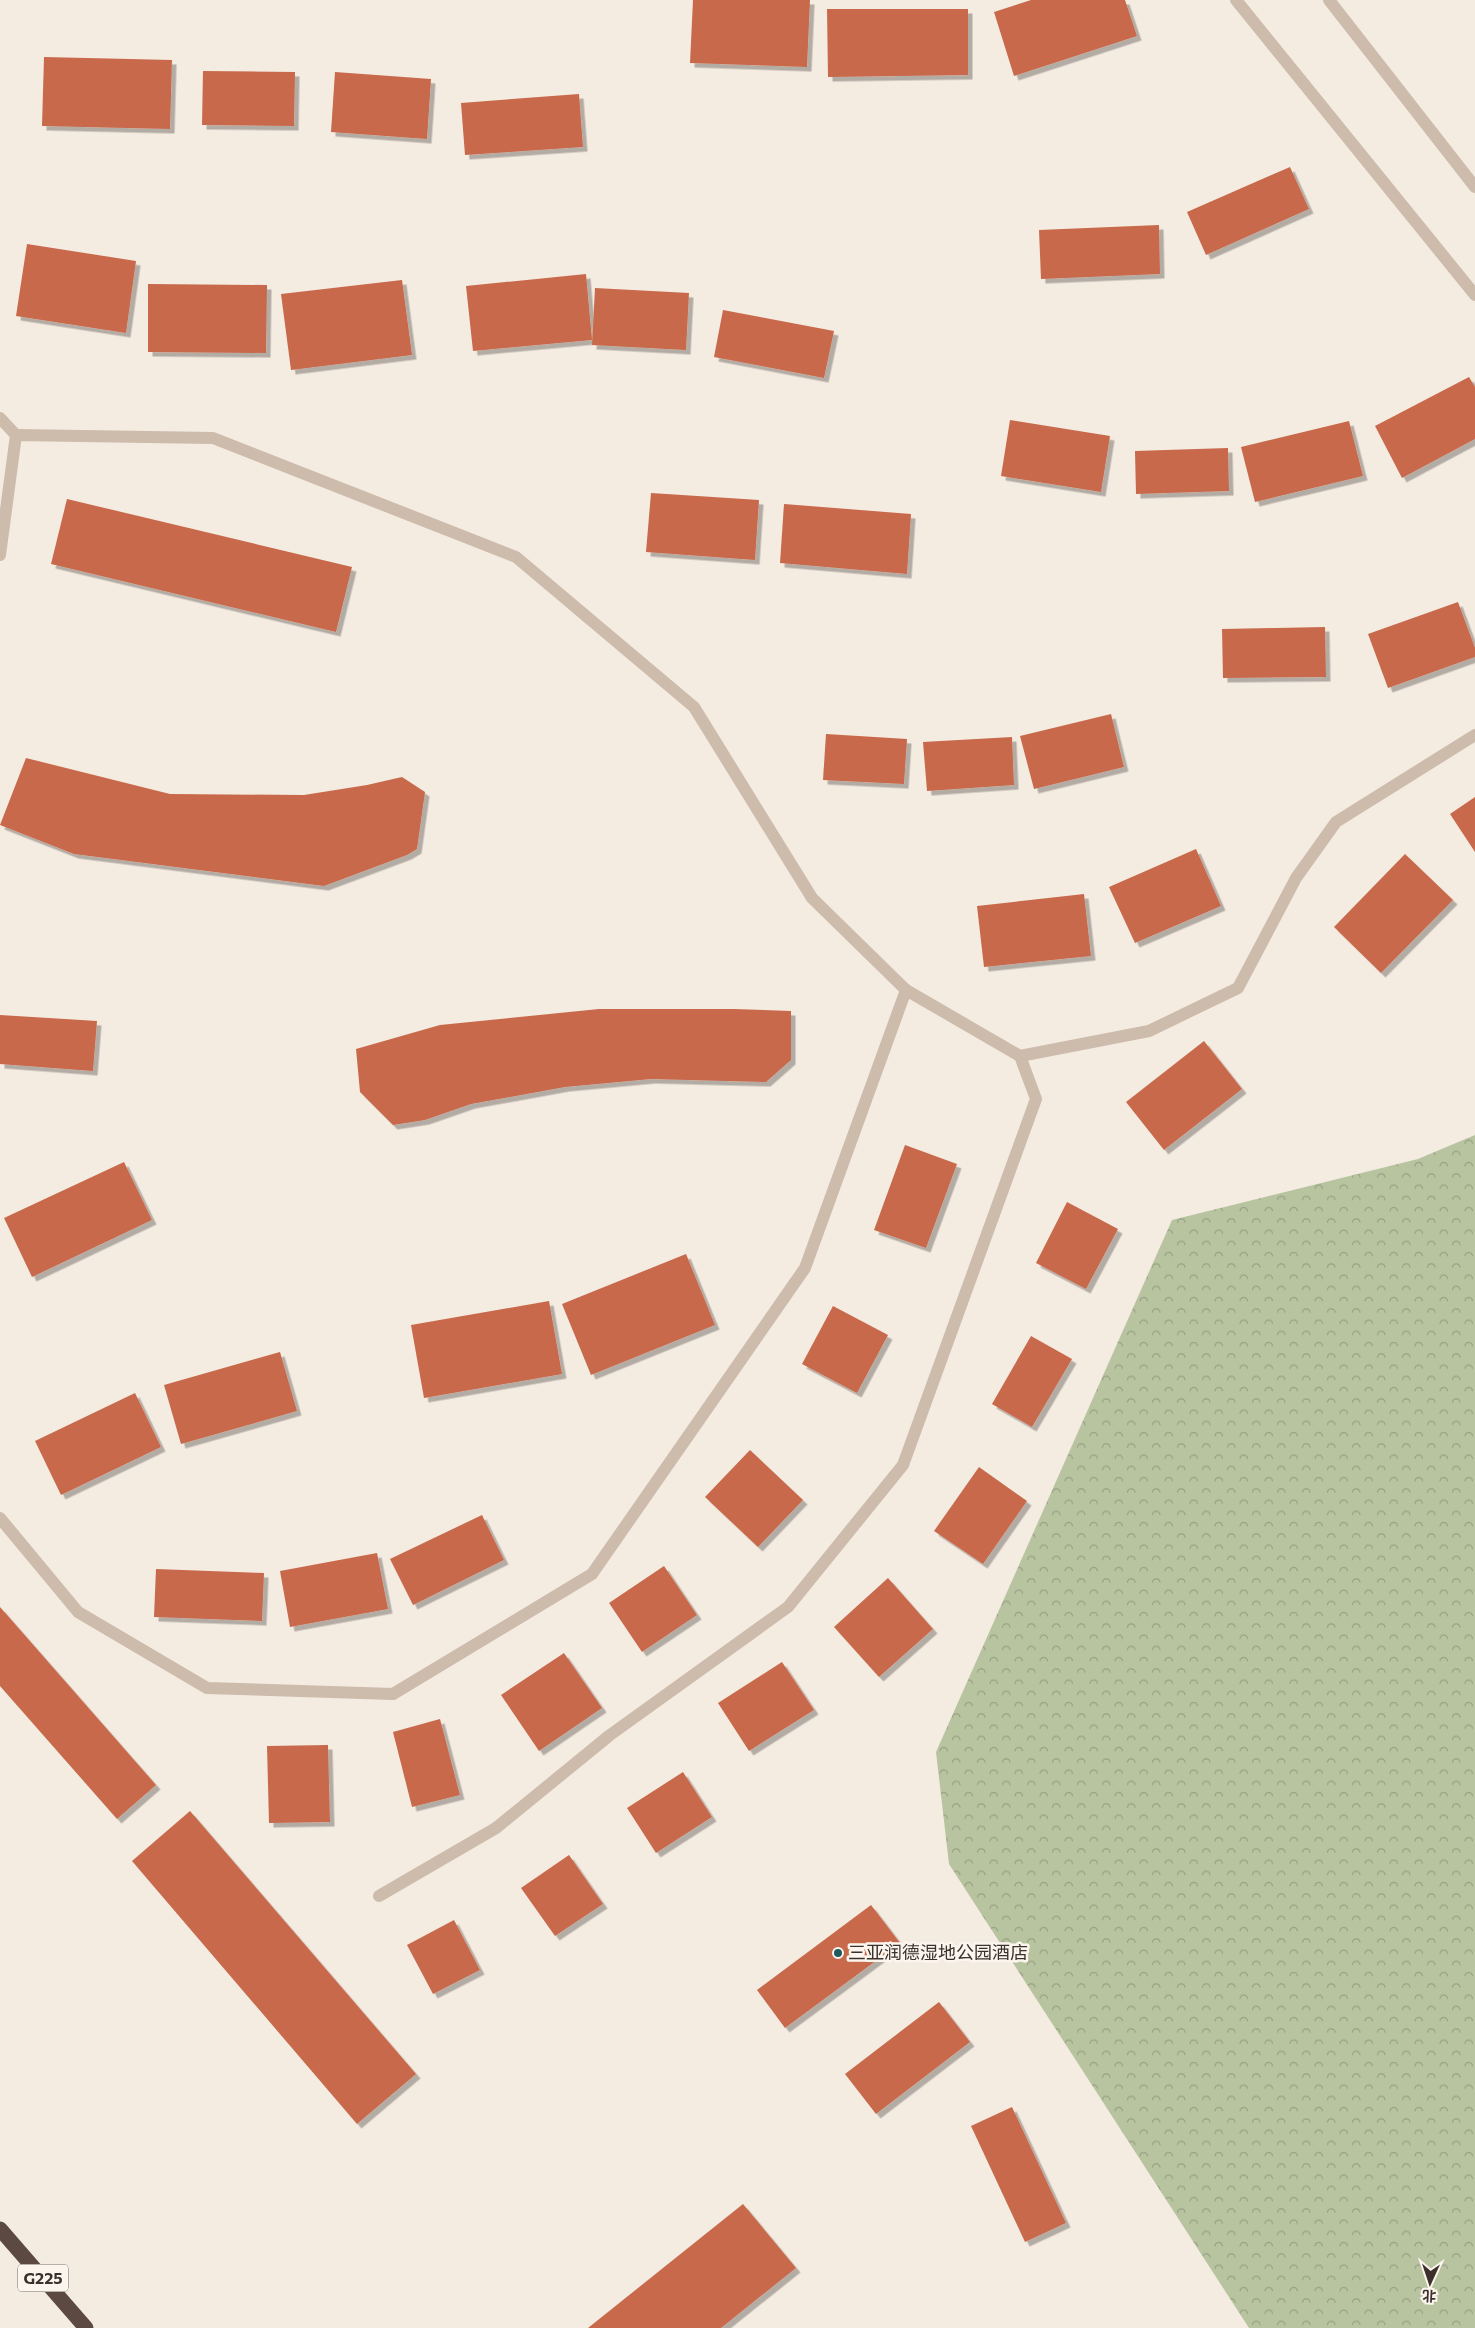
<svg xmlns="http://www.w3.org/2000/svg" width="1475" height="2328" viewBox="0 0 1475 2328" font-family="Commissioner,'Noto Sans SC',sans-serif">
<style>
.forest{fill:url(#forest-crowns)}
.building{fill:#c8694b;filter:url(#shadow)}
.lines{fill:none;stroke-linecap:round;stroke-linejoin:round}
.minor{stroke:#cdbbac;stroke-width:12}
.highway{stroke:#5c4a42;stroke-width:15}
.poi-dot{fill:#1f5a5e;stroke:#fbf5ee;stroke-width:2}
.labels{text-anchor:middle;stroke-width:5;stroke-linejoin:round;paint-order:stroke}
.shield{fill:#fbf5ee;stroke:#756b66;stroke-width:1}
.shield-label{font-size:16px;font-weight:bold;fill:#3b302b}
.poi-label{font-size:18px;fill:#3b302b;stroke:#fbf5ee;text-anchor:start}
</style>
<defs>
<pattern id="forest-crowns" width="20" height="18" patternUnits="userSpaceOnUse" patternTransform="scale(1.25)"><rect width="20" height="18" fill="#b8c4a0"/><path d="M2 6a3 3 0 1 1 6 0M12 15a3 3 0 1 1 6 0" fill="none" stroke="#97a083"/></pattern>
<filter id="shadow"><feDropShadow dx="4.5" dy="4.5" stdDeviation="0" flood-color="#0004"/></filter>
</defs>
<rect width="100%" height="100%" fill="#f4ebe1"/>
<polygon class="forest" points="1475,1135 1475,2328 1249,2328 949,1864 936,1752 1172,1220 1418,1159"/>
<g class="building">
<polygon points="693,0 810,0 807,67 690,63"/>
<polygon points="1031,0 1125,0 1137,36 1014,76 994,12"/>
<polygon points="827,9 968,9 968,75 828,77"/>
<polygon points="44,57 172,60 170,129 42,126"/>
<polygon points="203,71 295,72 294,126 202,125"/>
<polygon points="335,72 431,79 427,139 331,132"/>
<polygon points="579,94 583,147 465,155 461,103"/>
<polygon points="1290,167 1309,209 1206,255 1187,212"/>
<polygon points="1159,225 1160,274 1041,279 1039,230"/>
<polygon points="27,244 136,261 126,333 16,316"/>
<polygon points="586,274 592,340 473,351 466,286"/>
<polygon points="402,280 412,355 291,370 281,294"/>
<polygon points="148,284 267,285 266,353 148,352"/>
<polygon points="595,288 689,293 686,350 592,345"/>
<polygon points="723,310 834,331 824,378 714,357"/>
<polygon points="1469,377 1475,387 1475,439 1402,478 1375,426"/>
<polygon points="1010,420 1110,436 1101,492 1001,476"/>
<polygon points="1349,421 1363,476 1255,502 1241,447"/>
<polygon points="1228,448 1229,491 1136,494 1135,451"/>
<polygon points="651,493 759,500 755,560 646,552"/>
<polygon points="67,499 352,567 336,632 51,564"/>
<polygon points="784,504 911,514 907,574 780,563"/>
<polygon points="1458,602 1475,648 1475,657 1388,688 1368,634"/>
<polygon points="1325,627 1326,677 1223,678 1222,629"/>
<polygon points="1111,714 1124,767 1034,789 1020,736"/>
<polygon points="826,734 907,739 904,784 823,780"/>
<polygon points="1012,737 1014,785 927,791 923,742"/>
<polygon points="26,758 170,794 304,795 367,785 402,777 425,792 417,849 407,855 324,886 74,854 0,825"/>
<polygon points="1475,797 1475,852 1450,814"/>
<polygon points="1196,849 1221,906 1135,943 1109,887"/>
<polygon points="1405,854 1453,900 1381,973 1334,927"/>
<polygon points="1084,894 1091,956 984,967 977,906"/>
<polygon points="599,1009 734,1009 791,1011 791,1060 766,1082 651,1079 565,1087 471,1104 425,1120 393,1125 360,1092 356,1049 440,1025"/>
<polygon points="0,1015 97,1021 93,1071 0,1064"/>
<polygon points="1204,1041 1242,1089 1164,1150 1126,1102"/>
<polygon points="905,1145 957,1164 926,1248 874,1230"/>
<polygon points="124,1162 152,1220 32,1277 4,1218"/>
<polygon points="1067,1202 1118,1229 1086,1289 1036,1263"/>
<polygon points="686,1254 715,1325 591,1375 562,1304"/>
<polygon points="549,1301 562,1374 424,1398 411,1325"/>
<polygon points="833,1306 888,1335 857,1393 802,1364"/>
<polygon points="1031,1336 1072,1359 1032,1427 992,1404"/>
<polygon points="280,1352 297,1411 181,1444 164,1385"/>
<polygon points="135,1393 161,1447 61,1495 35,1441"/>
<polygon points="750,1450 803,1500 758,1547 705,1497"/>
<polygon points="979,1467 1027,1501 983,1564 934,1531"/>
<polygon points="482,1515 504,1560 413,1605 390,1559"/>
<polygon points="377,1553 388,1609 290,1627 280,1571"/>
<polygon points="664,1566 697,1615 642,1652 609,1603"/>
<polygon points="156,1569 264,1573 262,1621 154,1617"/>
<polygon points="888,1578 933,1629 879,1677 834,1627"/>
<polygon points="0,1607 156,1785 117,1819 0,1686"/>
<polygon points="564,1653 602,1708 539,1751 501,1695"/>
<polygon points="782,1662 814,1710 749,1751 718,1703"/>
<polygon points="440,1719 460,1795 412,1807 393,1732"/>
<polygon points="328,1745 330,1822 269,1823 267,1746"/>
<polygon points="683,1772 712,1817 656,1853 627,1808"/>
<polygon points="190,1811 416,2074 357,2124 132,1861"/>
<polygon points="569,1855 603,1904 555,1936 521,1888"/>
<polygon points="871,1905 900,1943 785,2028 757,1990"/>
<polygon points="454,1920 480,1970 433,1994 407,1945"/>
<polygon points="939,2002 970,2042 876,2114 845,2074"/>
<polygon points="1012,2107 1066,2223 1025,2242 971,2126"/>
<polygon points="743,2204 796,2268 721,2328 588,2328"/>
</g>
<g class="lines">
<g class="minor">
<polyline points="1236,0 1475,295"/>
<polyline points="1329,0 1475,187"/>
<polyline points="0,418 16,435"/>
<polyline points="0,555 16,435 213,438 516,557 694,707 812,898 906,990 805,1268 592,1574 393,1694 207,1688 78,1612 0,1518"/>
<polyline points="1020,1056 1149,1031 1238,988 1296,878 1336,822 1475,735"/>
<polyline points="379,1896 496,1828 610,1735 788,1607 903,1465 1036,1099 1020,1056 906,990"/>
</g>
<polyline class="highway" points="0,2229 86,2328"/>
</g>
<circle class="poi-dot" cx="838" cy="1953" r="5"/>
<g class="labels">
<rect class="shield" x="18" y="2264.5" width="50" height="27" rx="4"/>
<g class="shield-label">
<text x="43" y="2284">G225</text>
</g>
<g class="poi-label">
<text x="848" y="1959">三亚润德湿地公园酒店</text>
</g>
</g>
<g transform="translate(1430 2283) rotate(183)" stroke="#fbf5ee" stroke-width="4" paint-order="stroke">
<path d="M0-4L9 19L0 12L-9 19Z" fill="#3b302b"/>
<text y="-8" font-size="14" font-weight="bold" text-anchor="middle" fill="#3b302b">北</text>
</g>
</svg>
